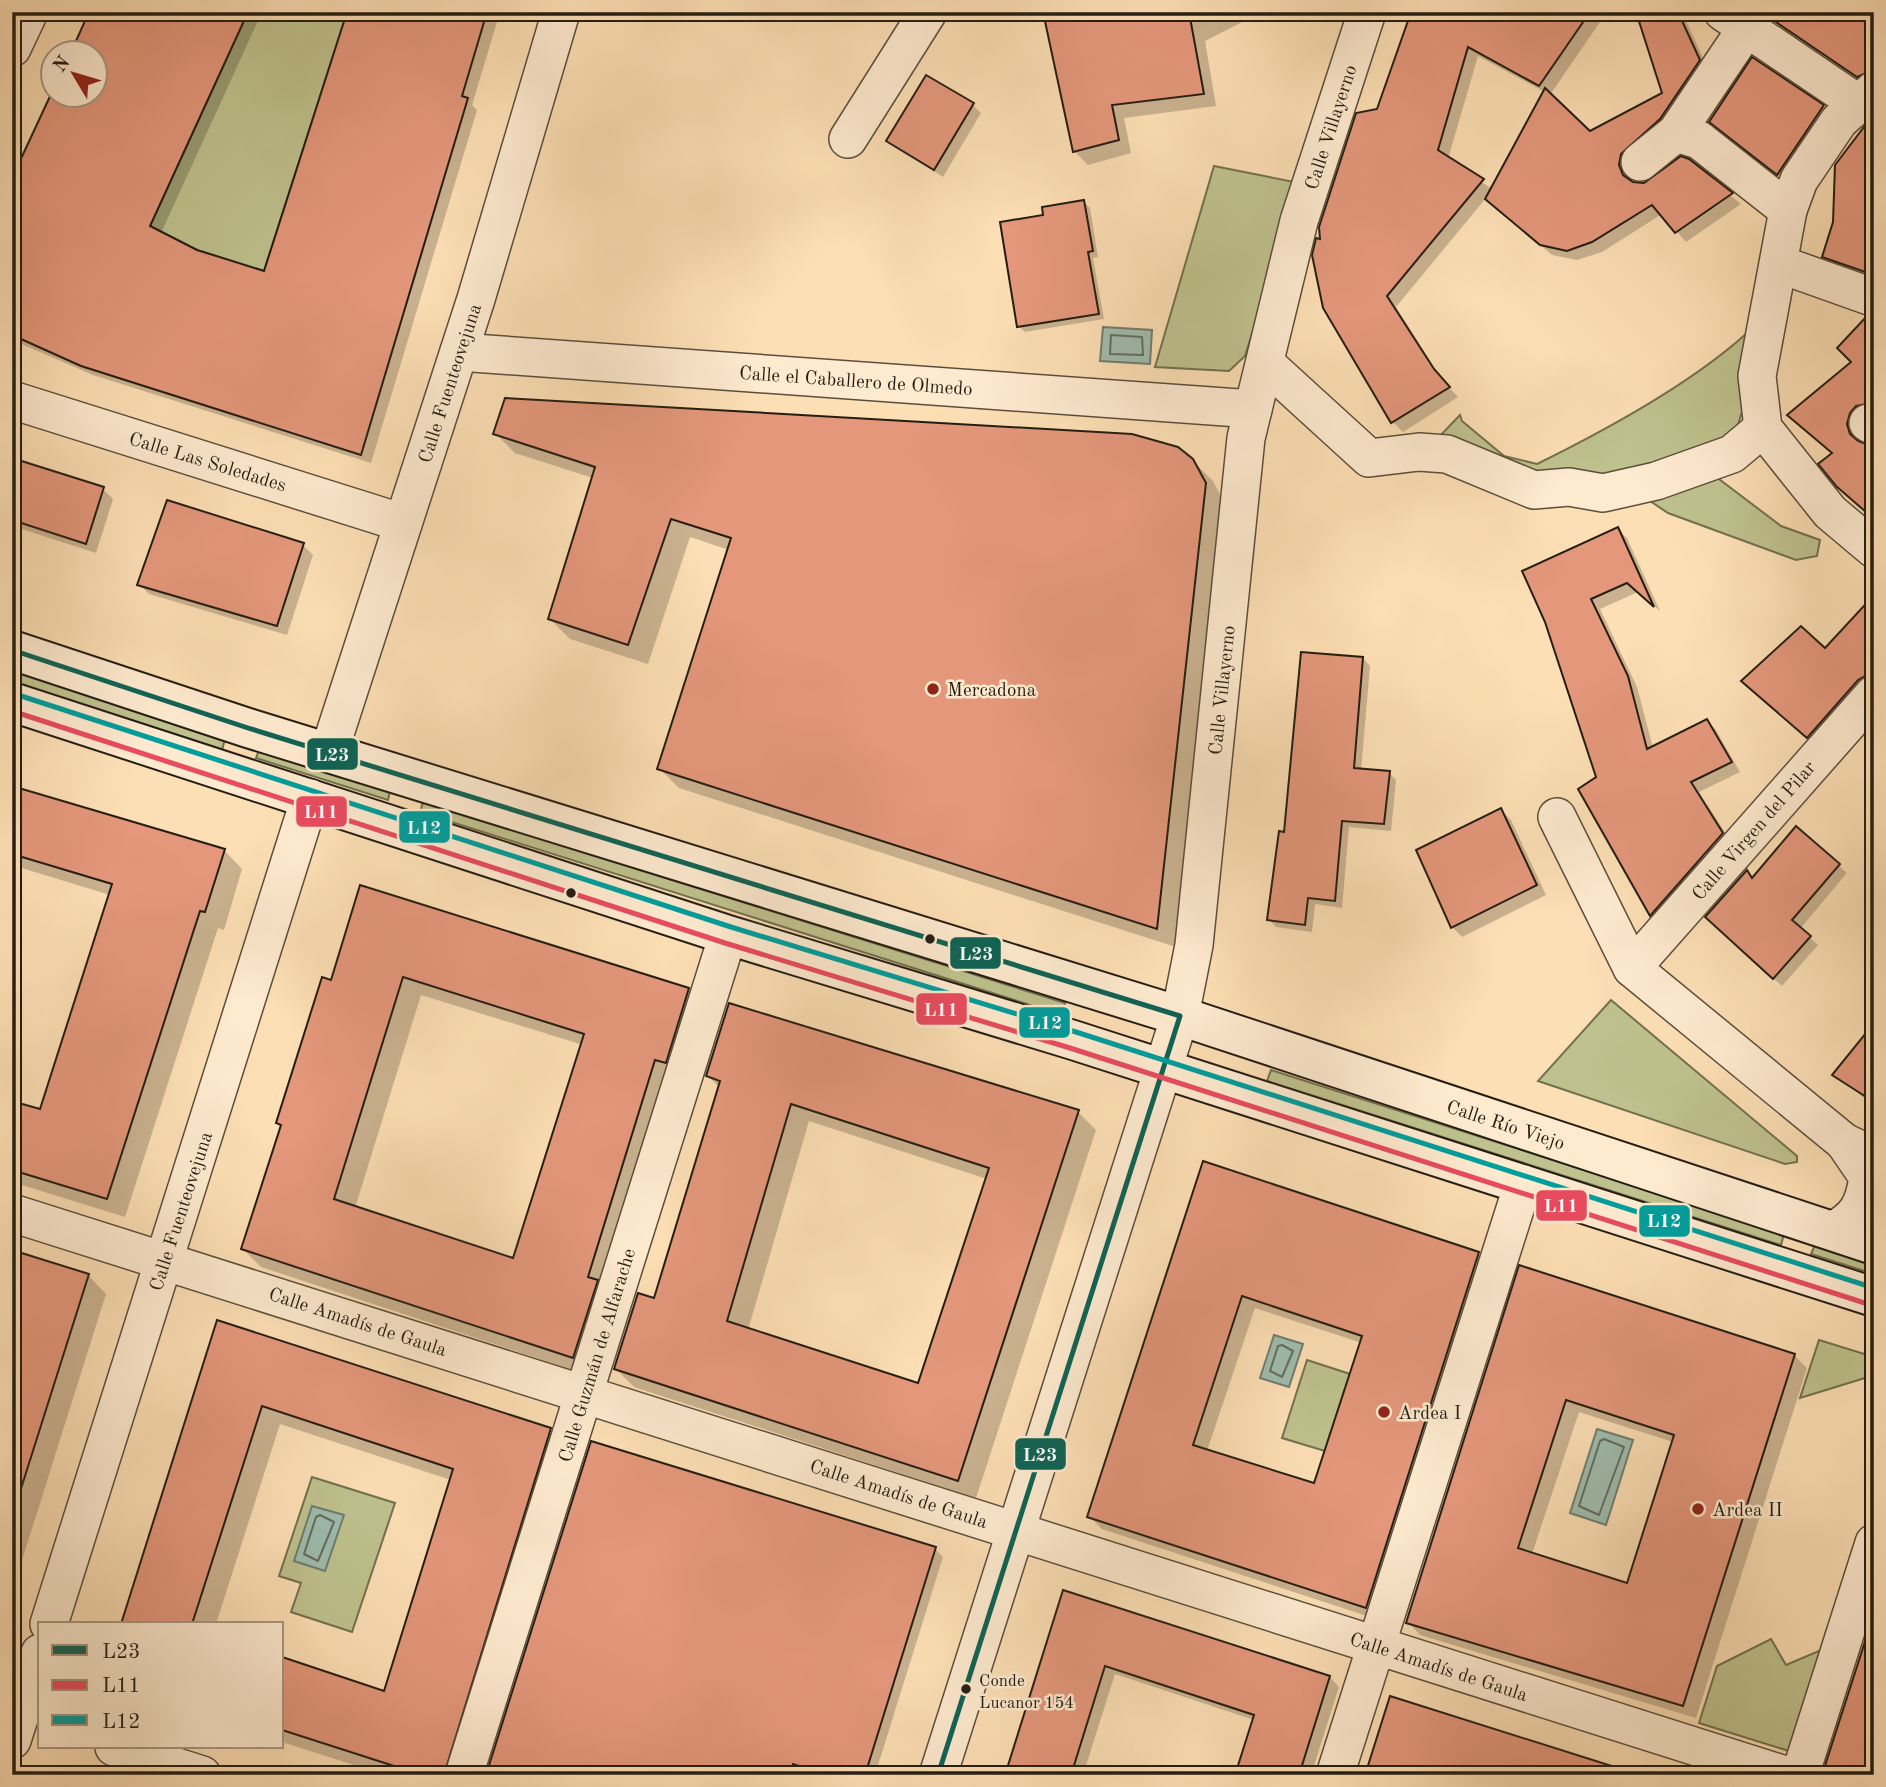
<svg xmlns="http://www.w3.org/2000/svg" width="1886" height="1787" viewBox="0 0 1886 1787" font-family="'Old Standard TT',serif">
<style>
.green{fill:#bfc28e;stroke:#727050;stroke-width:2}
.water{fill:#9fbdae;stroke:#6e7d70;stroke-width:2}
.shadow{fill:#0003;fill-rule:evenodd}
.lines{fill:none;stroke-linecap:round;stroke-linejoin:round}
.shore{stroke:#626d60;stroke-width:2}
.building{fill:#e4977b;stroke:#241d13;stroke-width:2;fill-rule:evenodd}
.street-casing{stroke:#5a4e3c;stroke-width:40}
.secondary-casing{stroke:#241d13;stroke-width:42}
.street{stroke:#feeacf;stroke-width:37}
.secondary{stroke:#feeacf;stroke-width:38}
.bus-1-casing{stroke:#feeacf;stroke-width:10}
.bus-2-casing{stroke:#feeacf;stroke-width:10}
.bus-3-casing{stroke:#feeacf;stroke-width:10}
.bus-1{stroke:#0e6355;stroke-width:5}
.bus-2{stroke:#e94b5f;stroke-width:5}
.bus-3{stroke:#009e9d;stroke-width:5}
.poi-dot{fill:#8f2418;stroke:#feeacf;stroke-width:2.5}
.bus-dot{fill:#241d13;stroke:#feeacf;stroke-width:2.5}
.labels{text-anchor:middle;stroke-width:5;stroke-linejoin:round;paint-order:stroke}
.bus-label{font-size:17px;fill:#241d13;stroke:#feeacf;text-anchor:start}
.street-label{font-size:19px;fill:#241d13;stroke:#feeacf}
.poi-label{font-size:19px;fill:#241d13;stroke:#feeacf;text-anchor:start}
.line-badge{stroke:#feeacf;stroke-width:2.5}
.badge-label{font-size:19px;text-anchor:middle;font-weight:bold;fill:#fff}
</style>
<rect width="100%" height="100%" fill="#fddfb5"/>
<filter id="stains"><feTurbulence type="fractalNoise" baseFrequency=".00286" numOctaves="4"/><feColorMatrix values="0 0 0 0 .2 0 0 0 0 .09 0 0 0 0 .02 0 0 0 .5 -.17"/></filter>
<radialGradient id="worn" r=".72"><stop offset=".6" stop-color="#630" stop-opacity="0"/><stop offset="1" stop-color="#630" stop-opacity=".3"/></radialGradient>
<g class="green">
<polygon points="248,12 347,12 264,271 197,250 150,226"/>
<polygon points="1214,166 1299,183 1245,356 1229,371 1155,367"/>
<path d="M1747,333l-2,69 -8,26 -31,22 -69,26 -93,2 -107,-39 23,-24 2,6 42,35 33,8c67,-33 155,-81 210,-131z"/>
<polygon points="1715,476 1781,526 1820,540 1817,556 1796,560 1668,513 1647,499"/>
<polygon points="12,671 225,739 222,750 12,683"/>
<polygon points="259,750 390,791 388,800 256,758"/>
<polygon points="423,802 1065,1003 1062,1015 420,812"/>
<polygon points="1611,1000 1797,1156 1797,1162 1785,1164 1538,1081"/>
<polygon points="1271,1070 1784,1234 1781,1245 1267,1081"/>
<polygon points="1815,1245 1874,1263 1874,1274 1811,1254"/>
<polygon points="1819,1340 1874,1357 1874,1394 1865,1378 1800,1398"/>
<polygon points="1307,1360 1350,1374 1325,1451 1282,1438"/>
<polygon points="312,1477 395,1503 352,1632 291,1612 301,1583 279,1576"/>
<polygon points="1771,1639 1786,1665 1826,1648 1792,1752 1699,1723 1717,1666"/>
</g>
<g class="water">
<polygon points="1103,327 1152,330 1150,364 1100,361"/>
<polygon points="1274,1335 1303,1344 1289,1387 1260,1378"/>
<polygon points="1597,1429 1633,1440 1606,1525 1570,1513"/>
<polygon points="312,1506 344,1515 325,1571 294,1561"/>
</g>
<g class="shadow">
<polygon points="94,12 262,12 161,233 196,251 265,273 349,12 500,12 472,105 477,110 371,463 93,375 12,340 12,185 94,94 94,52 75,52"/>
<polygon points="1047,12 1262,12 1205,41 1216,106 1124,118 1131,153 1088,165 1074,151"/>
<path d="M1413,12h203l-7,11 -7,-4 -52,76 39,39 75,-41 -26,-81h44l27,59 -80,94v12l2,6 13,1 44,-23 53,43 -55,38 -24,-28 -60,38 -25,8 -25,-5 -66,-57 -90,109 47,74 15,16 -55,35 -10,-10 -71,-180 56,-132 27,-82zM1478,56l67,36 -53,97 -44,-30z"/>
<polygon points="1762,12 1874,12 1874,81 1867,85"/>
<polygon points="973,105 981,113 943,177 889,141"/>
<polygon points="1822,107 1832,116 1787,183 1711,122"/>
<polygon points="1874,129 1874,280 1833,265 1824,257"/>
<polygon points="1084,202 1090,208 1098,257 1093,258 1104,319 1025,332 1019,326 1045,216"/>
<polygon points="1874,319 1874,411 1855,435 1858,443 1833,454 1854,362"/>
<polygon points="495,433 1192,460 1213,481 1225,504 1176,947 679,788 659,768 729,550 690,537 648,664 570,639 550,619 593,478 515,453"/>
<polygon points="12,458 103,489 113,499 96,553 12,526"/>
<polygon points="1617,529 1627,538 1660,611 1638,592 1600,609 1637,687 1653,748 1707,721 1716,730 1740,772 1699,792 1732,843 1660,924 1651,915 1580,789 1598,777 1547,621"/>
<polygon points="303,545 313,555 287,635 149,594 139,584"/>
<polygon points="1874,598 1874,684 1817,745 1752,689 1825,650"/>
<polygon points="1363,658 1370,666 1361,771 1389,773 1396,780 1391,831 1349,827 1342,908 1315,904 1312,932 1276,927 1269,919 1285,834"/>
<polygon points="12,787 63,805 65,801 224,850 242,869 224,930 218,928 125,1217 12,1182 12,1103 41,1112 110,895 12,865"/>
<polygon points="1501,810 1511,820 1546,895 1462,937 1452,927"/>
<polygon points="1796,828 1847,873 1800,929 1818,945 1782,986 1715,925 1747,872 1753,879"/>
<path d="M361,888l327,101 19,19 -116,368 -330,-109 -18,-18 39,-123 -4,-3 54,-141zM421,995l162,50 -69,215 -159,-52z"/>
<polygon points="1874,1026 1874,1105 1834,1075"/>
<path d="M708,1076l370,36 18,18 -120,368 -342,-111 -18,-18 40,-69 64,-212zM809,1121l178,58 -68,206 -171,-55z"/>
<path d="M1204,1163l274,91 13,12 -112,354 -277,-91 -13,-13zM1255,1308l107,35 -47,143 -108,-35z"/>
<polygon points="12,1252 88,1275 106,1294 12,1592"/>
<path d="M1520,1267l274,88 13,13 -111,350 -276,-83 -12,-13zM1579,1412l94,30 -45,144 -96,-32z"/>
<polygon points="218,1322 550,1430 569,1448 466,1775 385,1775 282,1742 282,1659 385,1693 451,1480 280,1424 216,1624 122,1624"/>
<polygon points="592,1443 935,1549 943,1557 875,1775 485,1775"/>
<polygon points="1064,1592 1330,1677 1339,1687 1311,1775 1237,1775 1254,1720 1115,1674 1083,1775 1007,1775"/>
<polygon points="1391,1698 1634,1775 1366,1775"/>
</g>
<g class="lines">
<g class="shore">
<polygon points="1111,335 1142,337 1143,355 1110,354"/>
<polygon points="1282,1345 1293,1351 1282,1377 1270,1371 1278,1346"/>
<polygon points="1604,1439 1624,1447 1599,1515 1579,1506 1600,1441"/>
<polygon points="320,1515 334,1522 318,1561 304,1554 316,1517"/>
</g>
</g>
<g class="building">
<polygon points="89,12 248,12 150,226 197,250 264,271 347,12 487,12 462,96 468,98 361,455 81,366 12,335 12,178 52,92 52,94 94,94 94,52 71,52"/>
<polygon points="1043,12 1189,12 1204,94 1112,105 1119,140 1073,152"/>
<polygon points="1404,12 1590,12 1539,86 1468,47 1438,150 1484,179 1387,296 1434,369 1450,387 1391,423 1323,308 1312,255 1316,238 1320,239 1319,227 1356,113 1377,109 1410,15"/>
<polygon points="1636,12 1678,12 1700,60 1660,119 1621,154 1619,165 1623,175 1633,182 1644,183 1681,156 1689,159 1733,193 1675,233 1652,205 1592,242 1567,251 1540,245 1485,199 1545,88 1590,131 1662,93"/>
<polygon points="1774,12 1874,12 1874,70 1857,77 1770,18"/>
<polygon points="1752,57 1824,105 1777,175 1709,122"/>
<polygon points="926,75 974,103 934,170 886,141"/>
<polygon points="1864,127 1874,127 1874,275 1822,257 1833,222 1835,165"/>
<polygon points="1084,200 1093,251 1088,252 1099,314 1017,327 1000,222 1043,215 1042,207"/>
<polygon points="1866,317 1874,318 1874,403 1856,406 1850,413 1847,424 1850,434 1858,441 1874,447 1874,519 1836,486 1818,464 1832,453 1787,415 1851,362 1837,348"/>
<polygon points="505,398 1132,434 1178,447 1193,459 1206,483 1157,929 657,769 731,538 671,519 628,645 548,619 595,467 493,434"/>
<polygon points="12,458 104,487 86,544 12,520"/>
<polygon points="167,500 304,543 277,626 137,585"/>
<polygon points="1618,527 1654,607 1627,583 1591,599 1628,676 1647,749 1707,719 1732,762 1691,782 1723,833 1650,916 1578,789 1596,777 1545,622 1522,571"/>
<polygon points="1874,595 1874,671 1858,680 1807,738 1741,681 1801,626 1825,648"/>
<polygon points="1301,652 1363,657 1354,768 1390,771 1384,824 1342,821 1335,901 1308,898 1305,925 1267,920 1279,831 1284,832"/>
<polygon points="12,786 225,849 205,912 200,911 107,1199 12,1170 12,1101 40,1109 112,884 12,854"/>
<polygon points="1501,808 1537,885 1451,928 1416,850"/>
<polygon points="1796,826 1840,864 1792,920 1811,936 1773,979 1705,917 1747,870 1752,878"/>
<path d="M360,885l329,103 -23,75 -11,-3 -67,217 10,3 -25,78 -332,-109 40,-124 -5,-2 46,-146 9,3zM403,977l181,57 -71,224 -179,-59z"/>
<path d="M729,1003l350,107 -121,371 -344,-112 24,-76 16,5 66,-217 -14,-5zM791,1104l198,64 -71,215 -191,-62z"/>
<polygon points="1874,1023 1874,1102 1832,1075"/>
<path d="M1203,1161l276,91 -113,356 -279,-91zM1242,1296l120,40 -48,147 -121,-38z"/>
<polygon points="12,1250 89,1274 19,1495 12,1494"/>
<path d="M1519,1265l276,89 -112,352 -277,-83zM1566,1400l108,35 -47,148 -109,-35z"/>
<polygon points="217,1320 551,1428 444,1775 422,1775 282,1730 282,1657 384,1691 453,1469 262,1406 192,1624 121,1624"/>
<polygon points="591,1441 936,1547 865,1775 828,1775 793,1764 792,1775 486,1775"/>
<polygon points="1063,1590 1330,1676 1299,1775 1235,1775 1254,1715 1105,1666 1071,1775 1005,1775"/>
<polygon points="1871,1623 1874,1623 1874,1775 1822,1775"/>
<polygon points="1390,1696 1618,1768 1617,1775 1365,1775"/>
</g>
<g class="lines">
<g class="street-casing">
<g id="street">
<polyline points="1723,12 1859,104 1874,107"/>
<polyline points="12,48 29,12"/>
<polyline points="1874,90 1839,121 1799,180 1788,210 1757,376 1763,428 1830,512 1874,549"/>
<polyline points="1676,133 1699,140 1788,210"/>
<polyline points="848,139 928,12"/>
<polyline points="1640,162 1676,133 1746,29"/>
<polyline points="1779,264 1872,297"/>
<polyline points="459,352 1253,409"/>
<polyline points="1266,364 1369,458 1419,452 1447,454 1534,490 1569,487 1603,493 1656,481 1732,454 1763,428"/>
<polyline points="12,400 403,523"/>
<polyline points="1868,423 1874,426"/>
<polyline points="329,752 476,299 561,12"/>
<polyline points="1557,817 1632,968 1844,1142 1874,1156"/>
<polyline points="1632,968 1874,694"/>
<polyline points="12,1213 1785,1775"/>
<path d="M1832,1231c25,-13 32,-26 36,-54l-24,-35"/>
<polyline points="49,1624 310,798"/>
<polyline points="12,1740 40,1653"/>
<polyline points="114,1747 202,1775"/>
<polyline points="464,1775 728,935"/>
<polyline points="938,1775 1180,1016 1194,945 1246,438 1299,221 1367,12"/>
<polyline points="1335,1775 1523,1184"/>
<polyline points="1800,1775 1874,1543"/>
</g>
</g>
<g class="secondary-casing">
<g id="secondary">
<polyline points="12,650 248,728 1180,1016 1874,1245"/>
<polyline points="12,702 728,935 1073,1040 1874,1297"/>
</g>
</g>
<use href="#street" class="street"/>
<use href="#secondary" class="secondary"/>
<g class="bus-1-casing">
<polyline id="bus-1" points="12,650 248,728 1180,1016 938,1775"/>
</g>
<g class="bus-2-casing">
<polyline id="bus-2" points="12,711 725,943 1070,1048 1871,1305"/>
</g>
<g class="bus-3-casing">
<polyline id="bus-3" points="15,694 731,927 1076,1032 1874,1288"/>
</g>
<use href="#bus-1" class="bus-1"/>
<use href="#bus-2" class="bus-2"/>
<use href="#bus-3" class="bus-3"/>
</g>
<g class="poi-dot">
<circle cx="933" cy="689" r="7"/>
<circle cx="1384" cy="1412" r="7"/>
<circle cx="1698" cy="1509" r="7"/>
</g>
<g class="bus-dot">
<circle cx="571" cy="893" r="6"/>
<circle cx="930" cy="939" r="6"/>
<circle cx="966" cy="1689" r="6"/>
</g>
<g class="labels">
<g class="bus-label">
<text x="979" y="1686">Conde<tspan x="979" dy="22">Lucanor 154</tspan></text>
</g>
<g class="street-label">
<text transform="translate(1330 127) rotate(-72)" y="7">Calle Villayerno</text>
<text transform="translate(856 380) rotate(4)" y="7">Calle el Caballero de Olmedo</text>
<text transform="translate(449 383) rotate(-72)" y="7">Calle Fuenteovejuna</text>
<text transform="translate(208 461) rotate(17)" y="7">Calle Las Soledades</text>
<text transform="translate(1221 690) rotate(-84)" y="7">Calle Villayerno</text>
<text transform="translate(1753 830) rotate(-49)" y="7">Calle Virgen del Pilar</text>
<text transform="translate(1506 1124) rotate(18)" y="7">Calle Río Viejo</text>
<text transform="translate(180 1211) rotate(-72)" y="7">Calle Fuenteovejuna</text>
<text transform="translate(358 1321) rotate(18)" y="7">Calle Amadís de Gaula</text>
<text transform="translate(596 1355) rotate(-73)" y="7">Calle Guzmán de Alfarache</text>
<text transform="translate(899 1493) rotate(18)" y="7">Calle Amadís de Gaula</text>
<text transform="translate(1439 1666) rotate(18)" y="7">Calle Amadís de Gaula</text>
</g>
<g class="poi-label">
<text x="947" y="696">Mercadona</text>
<text x="1398" y="1419">Ardea I</text>
<text x="1712" y="1516">Ardea II</text>
</g>
</g>
<g class="line-badge">
<rect x="306" y="737" width="53" height="34" rx="7" fill="#0e6355"/>
<rect x="295" y="795" width="53" height="33" rx="7" fill="#e94b5f"/>
<rect x="398" y="810" width="53" height="34" rx="7" fill="#009e9d"/>
<rect x="949" y="936" width="53" height="34" rx="7" fill="#0e6355"/>
<rect x="915" y="992" width="53" height="34" rx="7" fill="#e94b5f"/>
<rect x="1018" y="1006" width="53" height="33" rx="7" fill="#009e9d"/>
<rect x="1535" y="1189" width="53" height="33" rx="7" fill="#e94b5f"/>
<rect x="1638" y="1204" width="53" height="34" rx="7" fill="#009e9d"/>
<rect x="1014" y="1437" width="53" height="34" rx="7" fill="#0e6355"/>
</g>
<g class="badge-label">
<text x="332" y="761">L23</text>
<text x="321" y="818">L11</text>
<text x="424" y="834">L12</text>
<text x="976" y="960">L23</text>
<text x="941" y="1016">L11</text>
<text x="1045" y="1029">L12</text>
<text x="1561" y="1212">L11</text>
<text x="1664" y="1227">L12</text>
<text x="1040" y="1461">L23</text>
</g>
<rect width="1886" height="1787" fill="none" stroke="#fddfb5" stroke-width="42"/>
<rect x="14" y="14" width="1858" height="1759" fill="none" stroke="#241d13" stroke-width="3.5"/>
<rect x="21" y="21" width="1844" height="1745" fill="none" stroke="#241d13" stroke-width="2"/>
<rect x="38" y="1622" width="245" height="126" fill="#feeacf" stroke="#a79884" stroke-width="2"/>
<rect x="52" y="1645" width="35" height="10" fill="#0e6355" stroke="#a79884" stroke-width="2"/>
<text x="102" y="1658" font-size="21" fill="#241d13">L23</text>
<rect x="52" y="1680" width="35" height="10" fill="#e94b5f" stroke="#a79884" stroke-width="2"/>
<text x="102" y="1692" font-size="21" fill="#241d13">L11</text>
<rect x="52" y="1715" width="35" height="10" fill="#009e9d" stroke="#a79884" stroke-width="2"/>
<text x="102" y="1728" font-size="21" fill="#241d13">L12</text>
<g transform="translate(74 74) rotate(308)"><circle r="33" fill="#feeacf" stroke="#a79884" stroke-width="2"/>
<path d="M0-5L12 26L0 18L-12 26Z" fill="#8f2418"/>
<text y="-10" font-size="19" font-weight="bold" text-anchor="middle" fill="#241d13">N</text>
</g>
<rect width="100%" height="100%" filter="url(#stains)"/>
<rect width="100%" height="100%" fill="url(#worn)"/>
</svg>
